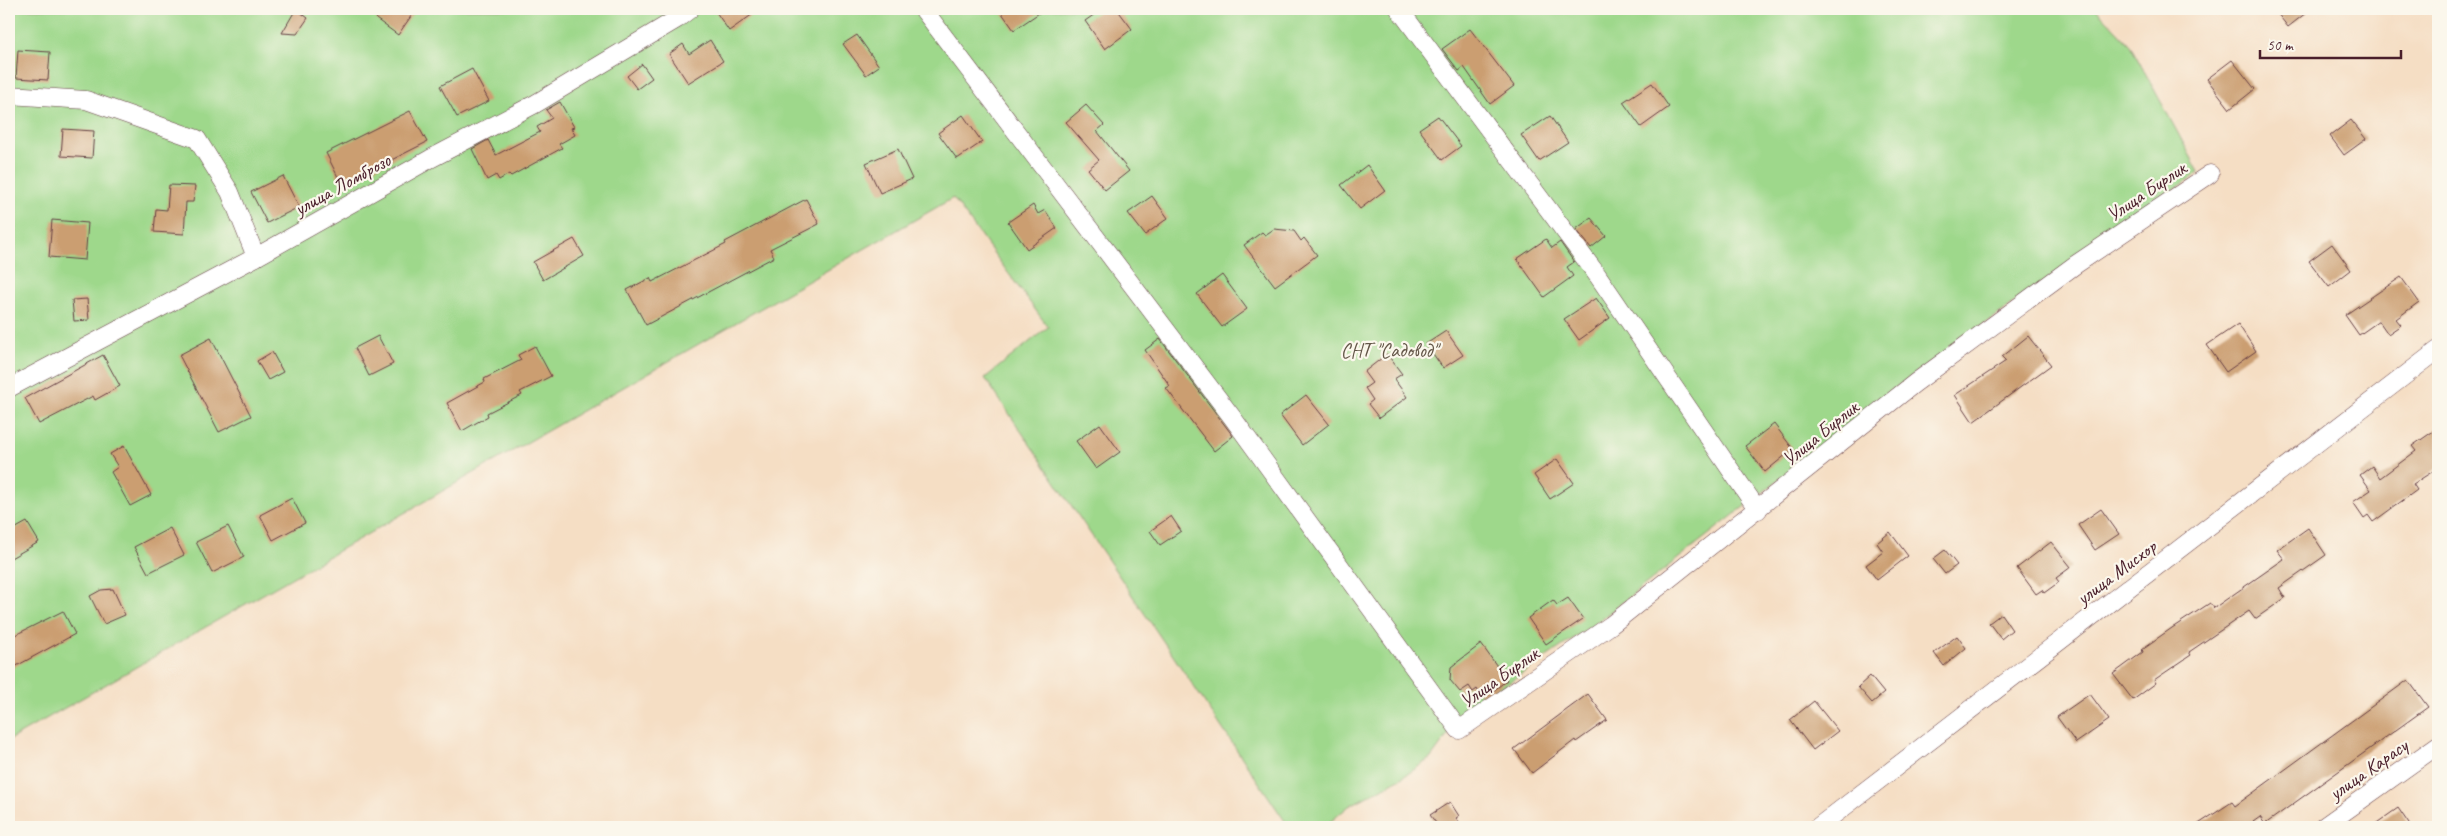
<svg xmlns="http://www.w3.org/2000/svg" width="2447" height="836" viewBox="0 0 2447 836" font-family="Caveat,sans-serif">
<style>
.green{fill:#9ed88b;stroke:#747c5b}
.building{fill:#cb9e71}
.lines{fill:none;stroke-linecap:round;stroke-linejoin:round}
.minor-casing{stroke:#643c42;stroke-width:19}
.minor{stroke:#fff;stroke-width:18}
.labels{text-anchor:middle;stroke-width:4.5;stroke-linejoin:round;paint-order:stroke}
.street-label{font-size:20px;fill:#4a1f2b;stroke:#fbf7ec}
.park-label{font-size:20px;fill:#635648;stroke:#fbf7ec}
</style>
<rect width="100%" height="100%" fill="#fbf7ec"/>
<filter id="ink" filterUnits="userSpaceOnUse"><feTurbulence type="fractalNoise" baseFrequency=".02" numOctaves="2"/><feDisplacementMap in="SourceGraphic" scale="10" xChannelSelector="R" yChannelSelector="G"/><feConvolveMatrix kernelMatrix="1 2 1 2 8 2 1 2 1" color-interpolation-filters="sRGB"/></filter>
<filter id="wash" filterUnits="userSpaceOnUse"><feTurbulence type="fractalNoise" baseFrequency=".0096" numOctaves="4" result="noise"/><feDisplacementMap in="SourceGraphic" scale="20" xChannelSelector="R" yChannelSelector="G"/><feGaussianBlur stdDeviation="1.12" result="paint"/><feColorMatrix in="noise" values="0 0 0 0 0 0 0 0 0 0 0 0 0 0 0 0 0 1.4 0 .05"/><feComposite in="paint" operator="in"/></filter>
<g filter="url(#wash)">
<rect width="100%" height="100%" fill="#f5dec4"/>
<polygon class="green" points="9,9 2096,9 2130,45 2199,172 1903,382 1596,623 1463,714 1431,758 1403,777 1349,806 1324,827 1289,827 985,378 1048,327 953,198 9,740"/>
<g id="blocks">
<g class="building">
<polygon points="296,9 308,18 297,34 282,33"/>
<polygon points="384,9 416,9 398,35 376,19"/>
<polygon points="714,9 760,9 729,31"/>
<polygon points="999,9 1045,9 1014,30"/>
<polygon points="1102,9 1117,9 1132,29 1105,49 1085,21"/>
<polygon points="2274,9 2311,9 2288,27"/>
<polygon points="1470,29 1514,86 1490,104 1464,67 1459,71 1442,49"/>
<polygon points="857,35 879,66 866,75 843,44"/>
<polygon points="710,40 723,61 688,83 669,54 683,44 689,54"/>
<polygon points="18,50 50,52 48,80 16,78"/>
<polygon points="2232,60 2255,89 2230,109 2207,79"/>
<polygon points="642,64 652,78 637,89 627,76"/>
<polygon points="472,69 489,101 457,117 440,86"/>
<polygon points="1652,83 1669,107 1641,127 1623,102"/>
<polygon points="560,102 574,127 571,128 575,135 559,144 562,148 511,176 509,174 499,180 496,175 487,180 472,149 488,140 496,155 540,132 537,127 552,118 546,110"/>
<polygon points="1086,105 1104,125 1097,131 1129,171 1105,190 1088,169 1099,160 1066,122"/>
<polygon points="410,111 427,142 342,185 326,153"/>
<polygon points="963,115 982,142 957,159 938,133"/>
<polygon points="1438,116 1461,146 1442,160 1419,129"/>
<polygon points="1550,116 1568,142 1539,161 1521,135"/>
<polygon points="2351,120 2366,139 2344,155 2330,136"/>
<polygon points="63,129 94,131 92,158 61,156"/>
<polygon points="898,149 912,179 880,193 866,163"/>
<polygon points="1367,165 1385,190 1360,209 1341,185"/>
<polygon points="283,176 299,207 267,223 251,192"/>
<polygon points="169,185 195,186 193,202 186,202 184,234 154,232 156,209 167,210"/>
<polygon points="1152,196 1168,218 1145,235 1128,213"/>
<polygon points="806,199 819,224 770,249 774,257 646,325 627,290 650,278 652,282 726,244 725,242"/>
<polygon points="1033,205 1038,214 1045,210 1057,228 1027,249 1008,222"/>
<polygon points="1591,218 1606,236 1591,248 1576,229"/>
<polygon points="52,220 88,223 85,260 49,257"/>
<polygon points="1274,229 1294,231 1301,241 1304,238 1317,255 1275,286 1244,245 1262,232 1265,235"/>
<polygon points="574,239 584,256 543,280 533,262"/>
<polygon points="1546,239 1552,248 1560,242 1574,262 1567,267 1573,276 1544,297 1517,259"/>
<polygon points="2332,244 2351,270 2329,287 2309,261"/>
<polygon points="1222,275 1247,309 1222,327 1197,294"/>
<polygon points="2401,277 2419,302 2396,319 2401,325 2388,334 2379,321 2359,335 2345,315"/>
<polygon points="1596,298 1610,318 1579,340 1564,319"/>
<polygon points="87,299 89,320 74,321 72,300"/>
<polygon points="2238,324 2256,351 2226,372 2207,345"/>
<polygon points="1446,331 1463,355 1443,368 1426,344"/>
<polygon points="378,336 393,364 369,376 355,348"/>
<polygon points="2028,336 2051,365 1973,422 1955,395 2006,361 2002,357"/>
<polygon points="211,338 251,416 219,432 179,355"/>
<polygon points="1160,339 1233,436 1214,451 1166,388 1170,386 1145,350"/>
<polygon points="535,346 551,376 520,392 522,395 487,413 488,416 462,431 447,403 485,382 484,379 521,360 518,355"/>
<polygon points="272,352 283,372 268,380 257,361"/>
<polygon points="1387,354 1402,374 1394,379 1407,397 1379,418 1368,404 1373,400 1365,388 1372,383 1364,372"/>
<polygon points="103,355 120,386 95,400 93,396 39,424 25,398"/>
<polygon points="1306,395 1329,424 1302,445 1280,415"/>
<polygon points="1100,424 1120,452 1096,469 1076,441"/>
<polygon points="1774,424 1793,449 1765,472 1745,446"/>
<polygon points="2438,428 2438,468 2413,484 2417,490 2373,522 2368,515 2364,518 2353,502 2371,490 2360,475 2372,466 2380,478 2416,451 2412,446"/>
<polygon points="124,446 151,495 130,506 111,472 118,467 110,454"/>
<polygon points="1557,459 1574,483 1550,499 1534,475"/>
<polygon points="292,498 305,523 273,540 260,515"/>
<polygon points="2101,509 2119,534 2095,550 2078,525"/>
<polygon points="1171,516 1181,531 1160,545 1150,531"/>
<polygon points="27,522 39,542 9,559 9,532"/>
<polygon points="228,526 244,557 212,573 196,542"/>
<polygon points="170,528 184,555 148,573 134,547"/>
<polygon points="2308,528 2326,555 2279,588 2285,598 2255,619 2249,611 2189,652 2191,655 2154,680 2156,683 2133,700 2113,674 2143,652 2142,649 2172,628 2210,603 2214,608 2284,559 2277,550"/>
<polygon points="1890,532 1908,556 1877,580 1866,565 1883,552 1877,543"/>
<polygon points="2051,542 2071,567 2056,578 2059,582 2044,593 2042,590 2036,594 2017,568"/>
<polygon points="1945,550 1957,565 1945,574 1933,559"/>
<polygon points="113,589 125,615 104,624 90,596 101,590"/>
<polygon points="1568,598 1583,619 1546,644 1528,618 1553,600 1557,605"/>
<polygon points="63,611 75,634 9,670 9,638"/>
<polygon points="2001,614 2012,630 2001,639 1989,623"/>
<polygon points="1957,636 1966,648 1944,666 1934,653"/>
<polygon points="1481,644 1507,680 1483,699 1477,689 1473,692 1469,686 1460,692 1450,680 1451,667"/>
<polygon points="1870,676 1884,693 1872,703 1858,687"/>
<polygon points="2408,680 2428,707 2265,824 2260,817 2246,827 2194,827 2232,802 2235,806"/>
<polygon points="1588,694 1607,720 1576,742 1575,740 1532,773 1514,749"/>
<polygon points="2090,694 2109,720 2076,743 2057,717"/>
<polygon points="1814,701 1838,731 1813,750 1790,720"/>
<polygon points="1450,802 1459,816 1456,818 1463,827 1439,827 1430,815"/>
<polygon points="2398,808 2411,827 2371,827"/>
</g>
</g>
</g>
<g filter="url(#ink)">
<use href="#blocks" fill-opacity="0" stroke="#643c42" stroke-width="1"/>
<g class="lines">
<g class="minor-casing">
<g id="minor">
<polyline points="923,9 1232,417 1459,730 1611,625 1915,383 2075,265 2210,174"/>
<polyline points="1399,9 1598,276 1758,510"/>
<polyline points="9,95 86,100 197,139 230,192 256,257"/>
<polyline points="9,388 256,257 430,159 535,104 677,19 690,9"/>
<polyline points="1818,827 2438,350"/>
<polyline points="2323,827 2438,745"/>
</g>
</g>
<use href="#minor" class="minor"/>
</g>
</g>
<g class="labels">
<g class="street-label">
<text transform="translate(342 184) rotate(-29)" y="7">улица Ломброзо</text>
<text transform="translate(2146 191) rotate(-34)" y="7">Улица Бирлик</text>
<text transform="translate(1820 433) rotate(-39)" y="7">Улица Бирлик</text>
<text transform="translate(2116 572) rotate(-37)" y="7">улица Мисхор</text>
<text transform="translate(1499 677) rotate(-35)" y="7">Улица Бирлик</text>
<text transform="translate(2368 769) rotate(-35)" y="7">улица Карасу</text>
</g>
<g class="park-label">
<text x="1389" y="357">СНТ "Садовод"</text>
</g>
</g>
<rect width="2447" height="836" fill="none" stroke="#fbf7ec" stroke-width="30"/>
<path d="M2260 50v8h141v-8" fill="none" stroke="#4a1f2b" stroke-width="2.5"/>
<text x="2267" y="50" font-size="15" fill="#4a1f2b" stroke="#fbf7ec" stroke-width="4" paint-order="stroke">50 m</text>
</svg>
